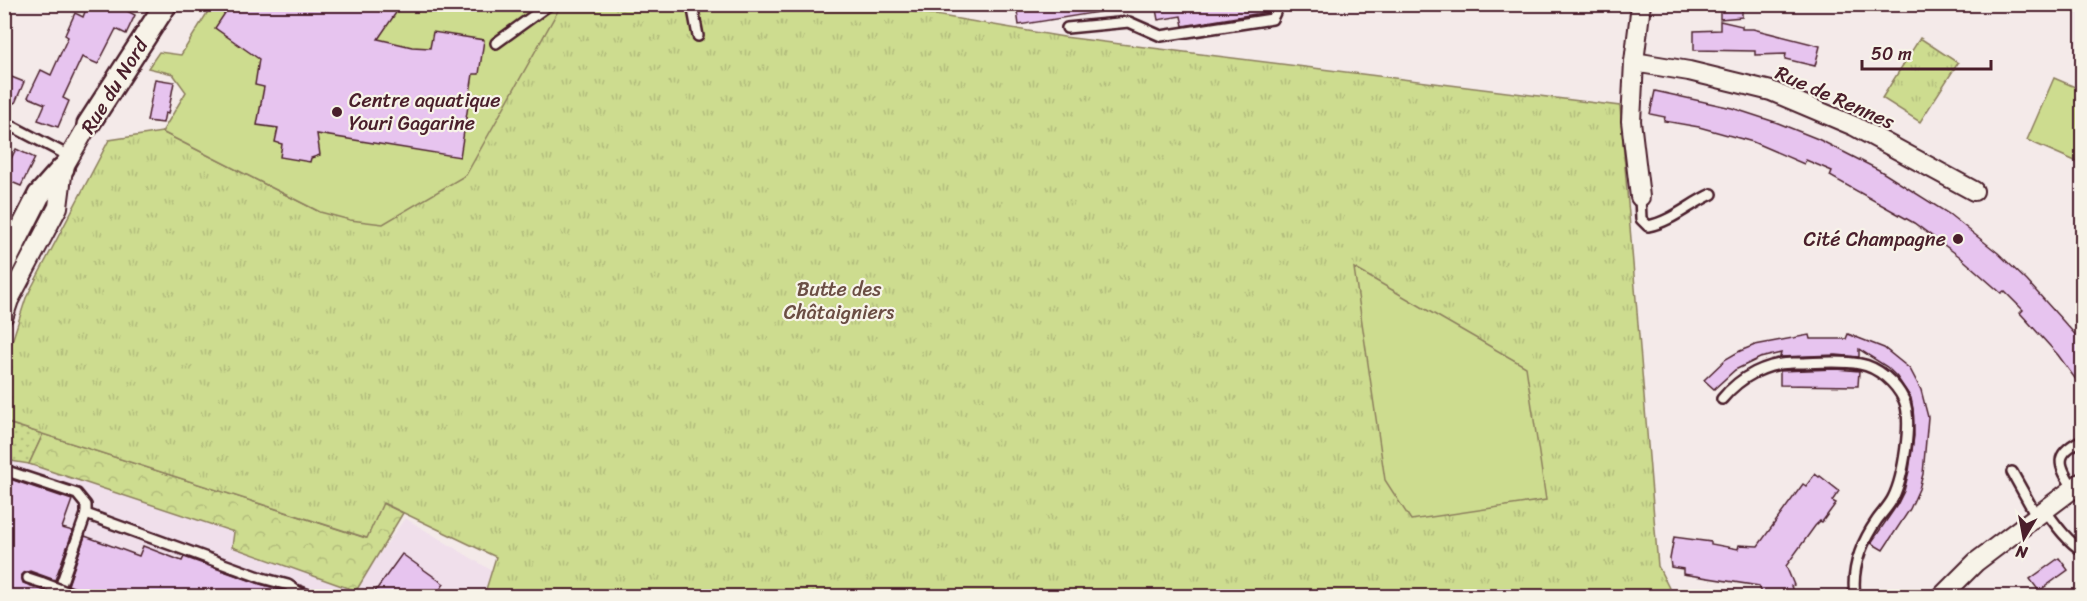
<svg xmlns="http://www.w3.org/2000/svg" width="2087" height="601" viewBox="0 0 2087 601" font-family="Sriracha,sans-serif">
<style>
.built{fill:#f0dfeb}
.grass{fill:url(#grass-dots);stroke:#8c7e5d;stroke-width:1.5}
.forest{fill:url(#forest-crowns);stroke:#8c7e5d;stroke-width:1.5}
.park{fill:url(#park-tufts);stroke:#8c7e5d;stroke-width:1.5}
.garden{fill:#cddc8f;stroke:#8c7e5d;stroke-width:1.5}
.building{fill:#e7c4ef;stroke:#4a1f2b;stroke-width:1.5}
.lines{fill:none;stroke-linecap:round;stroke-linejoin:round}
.service-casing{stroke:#4a1f2b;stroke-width:14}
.minor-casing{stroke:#4a1f2b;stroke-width:22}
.tertiary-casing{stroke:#4a1f2b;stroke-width:26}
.service{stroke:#f7f3e8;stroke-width:9}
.minor{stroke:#f7f3e8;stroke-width:18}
.tertiary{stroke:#f7f3e8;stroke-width:21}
.service-bridge-casing{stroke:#4a1f2b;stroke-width:14;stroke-linecap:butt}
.service-bridge{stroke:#f7f3e8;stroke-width:9}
.poi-dot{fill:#4a1f2b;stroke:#f7f3e8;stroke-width:2}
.labels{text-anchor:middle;stroke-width:4.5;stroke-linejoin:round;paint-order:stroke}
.street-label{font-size:20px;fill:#4a1f2b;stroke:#f7f3e8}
.poi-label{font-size:20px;fill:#4a1f2b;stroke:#f7f3e8;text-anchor:start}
.park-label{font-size:20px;fill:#6b4e44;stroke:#f7f3e8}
</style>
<defs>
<pattern id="grass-dots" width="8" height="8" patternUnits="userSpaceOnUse" patternTransform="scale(1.5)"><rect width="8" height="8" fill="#cddc8f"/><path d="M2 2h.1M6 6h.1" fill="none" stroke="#b2bc7c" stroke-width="1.8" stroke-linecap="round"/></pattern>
<pattern id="forest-crowns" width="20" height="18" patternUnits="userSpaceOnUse" patternTransform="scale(1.5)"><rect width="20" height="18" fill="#cddc8f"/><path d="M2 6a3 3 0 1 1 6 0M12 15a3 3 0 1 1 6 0" fill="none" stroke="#b2bc7c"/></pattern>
<pattern id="park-tufts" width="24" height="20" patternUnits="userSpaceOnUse" patternTransform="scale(1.5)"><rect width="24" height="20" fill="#cddc8f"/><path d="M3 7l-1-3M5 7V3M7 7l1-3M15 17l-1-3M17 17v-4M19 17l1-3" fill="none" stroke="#b2bc7c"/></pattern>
</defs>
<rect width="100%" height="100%" fill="#f4eae9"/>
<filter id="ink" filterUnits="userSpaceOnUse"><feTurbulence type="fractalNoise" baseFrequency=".0167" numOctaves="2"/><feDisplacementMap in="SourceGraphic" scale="12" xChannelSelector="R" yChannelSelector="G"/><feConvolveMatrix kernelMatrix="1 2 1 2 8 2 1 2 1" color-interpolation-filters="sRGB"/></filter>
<g filter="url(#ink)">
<polygon class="built" points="5,443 253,526 359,583 405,518 529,593 523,596 5,596"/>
<polygon class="grass" points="4,422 43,434 29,464 5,460"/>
<polygon class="forest" points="43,434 366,538 382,503 403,513 356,591 232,547 234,532 29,464"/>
<g class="park">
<polygon points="572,4 876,5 1064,37 1620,106 1658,566 1673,596 484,596 496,557 383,503 367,538 5,422 5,363 26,298 109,140 162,132 320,212 559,9"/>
<polygon points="1920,38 1958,63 1920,122 1882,98"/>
</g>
<g class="garden">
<polygon points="212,5 572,5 559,9 466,175 383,224 350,220 320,212 162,132 186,92 173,74 148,68 159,52 181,55"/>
<polygon points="2054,78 2082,90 2082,164 2027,140"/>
<polygon points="1354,268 1526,367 1546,500 1411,520 1385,480"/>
</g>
<g class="building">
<polygon points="88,4 114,4 135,15 126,34 116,29 98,64 82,57 63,98 69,101 58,127 38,120 45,104 28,97 41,70 51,75 68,37 65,35 75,13 83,17"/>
<polygon points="231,4 402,4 378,39 412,47 430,48 433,32 484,40 479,74 473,74 460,157 317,134 320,155 311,158 310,162 280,157 282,144 275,142 278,128 257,125 264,87 255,85 259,59 215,28"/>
<polygon points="1016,4 1098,4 1099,12 1019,25"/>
<polygon points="1155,4 1267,4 1267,12 1183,26 1181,16 1158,20"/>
<polygon points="1720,4 1742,4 1742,17 1720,19"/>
<polygon points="1720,21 1742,26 1742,29 1753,29 1820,46 1815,66 1785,59 1786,54 1755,55 1755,51 1694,50 1694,31 1720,30"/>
<polygon points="4,74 24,82 15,103 4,99"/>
<polygon points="155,79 174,82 168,114 165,113 163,123 147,121"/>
<polygon points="1655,91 1732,108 1778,123 1818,139 1879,170 1949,214 1998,253 2027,281 2082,342 2082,388 2058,355 2020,313 2023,310 2004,291 2001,293 1959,256 1914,223 1830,176 1832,171 1806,160 1804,164 1753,142 1699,127 1664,121 1665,117 1650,114"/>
<polygon points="16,149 35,158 21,186 4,179 4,172"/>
<polygon points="1848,334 1884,348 1910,369 1921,390 1928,417 1923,474 1919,489 1910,509 1883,550 1871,543 1897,505 1904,491 1909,471 1914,436 1913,409 1911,398 1897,377 1887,367 1859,349 1859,357 1836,355 1780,357 1781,353 1760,358 1735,370 1714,389 1704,380 1726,359 1740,351 1755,345 1809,335 1810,339 1846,339"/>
<polygon points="1836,369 1859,371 1858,386 1780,385 1780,371"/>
<polygon points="1815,474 1819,477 1820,476 1839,491 1832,501 1836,503 1822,522 1820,521 1815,526 1786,566 1794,585 1791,586 1795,597 1763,597 1759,586 1683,574 1683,569 1671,567 1670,559 1674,537 1711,542 1711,544 1738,549 1739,545 1758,546 1803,484 1806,486"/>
<polygon points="4,477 72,500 62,528 73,531 55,580 30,571 24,573 21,576 23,583 51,593 50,597 4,597"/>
<polygon points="85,536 139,556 143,546 182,561 184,557 260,584 285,591 293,597 85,597 83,591 68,585"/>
<polygon points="402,554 444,584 435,597 371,597"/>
<polygon points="2059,558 2068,570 2039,591 2030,579"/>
<polygon points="300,585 326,595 326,597 311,597 308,591"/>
</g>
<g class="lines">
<g class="service-casing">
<g id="service">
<polyline points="692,4 698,36"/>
<polyline points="1067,28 1129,22 1161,36 1272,19 1279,4"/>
<polyline points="496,43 550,4"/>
<polyline points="4,122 71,157"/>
<path d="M1640,197l1,22 7,7c23,-4 43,-23 64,-32"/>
<path d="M1722,399c18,-22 45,-37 74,-36 20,0 44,-3 64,1 18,3 36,19 44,36 9,21 -1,78 -11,98 -4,8 -11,15 -16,22 -16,23 -26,48 -22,76"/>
<polyline points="4,470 77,494 86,505 86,514 57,596"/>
<polyline points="2012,472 2037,517"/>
<path d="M2074,489c-16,-24 -21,-35 8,-49"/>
<path d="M2045,510c11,15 22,31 37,40"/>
<polyline points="86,514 262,578 288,585 304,596"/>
<polyline points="28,578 43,583"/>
<polyline points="69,593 78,596"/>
</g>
</g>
<g class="minor-casing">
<g id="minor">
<polyline points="1634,62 1689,71 1771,91 1854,126 1974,191"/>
<polyline points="1640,197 1631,121 1634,62 1641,4"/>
<polyline points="4,315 9,300 58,207 63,168 88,125"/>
<polyline points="1942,596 1976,562 2082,482"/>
</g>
</g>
<g class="tertiary-casing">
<g id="tertiary">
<polyline points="88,125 166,4"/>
<polyline points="4,264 39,195 63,168"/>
</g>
</g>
<use href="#service" class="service"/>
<use href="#minor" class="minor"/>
<use href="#tertiary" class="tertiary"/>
<g class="service-bridge-casing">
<polyline id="service-bridge" points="43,583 69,593"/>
</g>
<use href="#service-bridge" class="service-bridge"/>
</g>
</g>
<g class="poi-dot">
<circle cx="337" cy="112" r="6"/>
<circle cx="1958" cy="239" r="6"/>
</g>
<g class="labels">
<g class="street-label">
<text transform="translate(114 86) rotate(-58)" y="7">Rue du Nord</text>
<text transform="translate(1835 97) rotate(24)" y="7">Rue de Rennes</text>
</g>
<g class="poi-label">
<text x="349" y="107">Centre aquatique<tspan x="349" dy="23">Youri Gagarine</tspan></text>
<text x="1946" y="246" text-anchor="end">Cité Champagne</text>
</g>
<g class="park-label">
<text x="839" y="296">Butte des<tspan x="839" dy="23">Châtaigniers</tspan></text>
</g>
</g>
<rect width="2087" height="601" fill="none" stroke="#f7f3e8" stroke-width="24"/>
<rect x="12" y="12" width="2063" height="577" fill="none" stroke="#4a1f2b" stroke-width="2" filter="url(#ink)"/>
<g transform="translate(2024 538) rotate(190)" stroke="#f7f3e8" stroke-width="4.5" paint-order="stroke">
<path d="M0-4.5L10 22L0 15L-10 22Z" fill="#4a1f2b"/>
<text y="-9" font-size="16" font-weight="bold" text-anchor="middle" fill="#4a1f2b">N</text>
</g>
<path d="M1862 60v9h129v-9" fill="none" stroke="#4a1f2b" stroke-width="3"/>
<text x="1871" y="60" font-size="18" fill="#4a1f2b" stroke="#f7f3e8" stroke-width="4.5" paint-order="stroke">50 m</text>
</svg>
